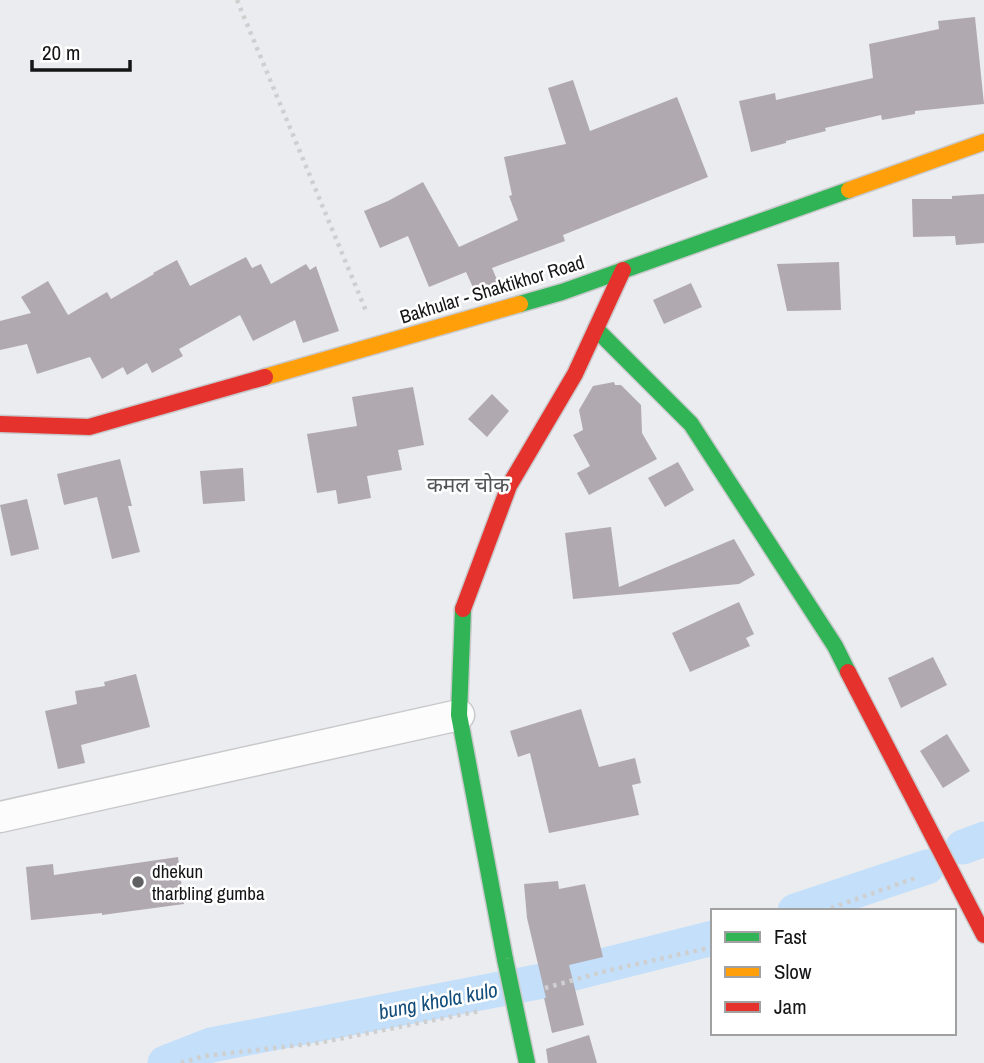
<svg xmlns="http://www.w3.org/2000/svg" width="984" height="1063" viewBox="0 0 984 1063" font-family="'Archivo Narrow','Noto Sans Devanagari',sans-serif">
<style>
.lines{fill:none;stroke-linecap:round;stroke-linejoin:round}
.canal{stroke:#c3dffa;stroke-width:35}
.building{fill:#b1a9b0}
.street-casing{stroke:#c9c9cc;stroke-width:33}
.fast-casing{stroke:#c9c9cc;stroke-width:19}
.slow-casing{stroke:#c9c9cc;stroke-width:19}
.jam-casing{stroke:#c9c9cc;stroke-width:19}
.path{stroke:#cfcfd0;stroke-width:4.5;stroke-dasharray:3.5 5;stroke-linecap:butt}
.street{stroke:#fcfcfd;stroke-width:30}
.fast{stroke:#30b455;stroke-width:16}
.slow{stroke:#ff9f0a;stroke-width:16}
.jam{stroke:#e5322d;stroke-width:16}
.poi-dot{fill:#606063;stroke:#fff;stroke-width:2.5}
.labels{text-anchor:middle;stroke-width:5;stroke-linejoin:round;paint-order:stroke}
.street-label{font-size:19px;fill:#151517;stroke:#fff}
.poi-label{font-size:19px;fill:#151517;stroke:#fff;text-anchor:start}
.neighbourhood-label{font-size:21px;fill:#525458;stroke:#fff}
.water-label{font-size:21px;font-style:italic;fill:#134d7b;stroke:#fff}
</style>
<rect width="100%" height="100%" fill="#eaecef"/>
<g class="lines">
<g class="canal">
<polyline points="963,847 984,839"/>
<polyline points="795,911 927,867"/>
<polyline points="165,1063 211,1045 542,981 713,938"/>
</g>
</g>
<g class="building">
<polygon points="975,17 984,104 915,111 915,114 882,120 881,115 825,128 826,131 786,141 786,143 751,152 739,101 775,93 776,100 873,78 869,44 939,29 938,21"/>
<polygon points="573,80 590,131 677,97 708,177 563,235 565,241 492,268 498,282 475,292 466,272 429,287 408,236 380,248 364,211 388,201 423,182 459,247 518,220 509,196 512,195 504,157 566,144 548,88"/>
<polygon points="984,194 984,243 956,245 955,236 913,237 912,199 952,199 952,196"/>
<polygon points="246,257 252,268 261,264 271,284 306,264 310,270 316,266 339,331 303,343 295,320 253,341 240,315 179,349 183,356 152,373 147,363 127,375 123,367 102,379 90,357 37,374 27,344 0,350 0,321 31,313 21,297 48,281 68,315 107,292 111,299 154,274 153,273 177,260 190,286"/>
<polygon points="839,262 841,310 787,311 777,264"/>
<polygon points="691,283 702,307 664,324 653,300"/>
<polygon points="614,382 615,385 621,385 641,405 642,433 657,459 589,495 577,473 590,466 573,435 583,430 579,410 593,386"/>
<polygon points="413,387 424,445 398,450 402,470 367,476 371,498 338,504 336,490 317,493 307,434 357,426 352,397"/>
<polygon points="492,394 509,411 487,437 468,419"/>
<polygon points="120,459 132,506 128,506 140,552 112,559 97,497 64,505 57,474"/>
<polygon points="678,462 694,490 665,507 648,478"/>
<polygon points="243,468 245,501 203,504 200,471"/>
<polygon points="27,499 39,549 11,556 0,505"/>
<polygon points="611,527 619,587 734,539 755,575 739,584 573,599 565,533"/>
<polygon points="739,602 754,634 746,638 750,646 690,672 672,633"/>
<polygon points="933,657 947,685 901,708 888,678"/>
<polygon points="136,674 150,727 81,745 85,763 58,769 45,711 77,704 75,691 105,686 104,682"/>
<polygon points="581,709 599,767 635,758 641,783 632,785 639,815 549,833 530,753 518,757 510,731"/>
<polygon points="947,734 970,771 943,788 920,751"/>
<polygon points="178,857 184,904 102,915 102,913 31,920 26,867 53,864 54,875"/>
<polygon points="558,881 559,889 585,884 603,957 569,965 584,1025 552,1033 544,998 546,998 527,918 524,884"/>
<polygon points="589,1035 597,1063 548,1063 546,1049"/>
</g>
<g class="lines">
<g class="street-casing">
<polyline id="street" points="0,817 459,715"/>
</g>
<g class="fast-casing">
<g id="fast">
<polyline points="520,304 562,292 849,190"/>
<polyline points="596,329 691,424 835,646 848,672"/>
<polyline points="463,609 459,715 505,959 527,1063"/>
</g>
</g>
<g class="slow-casing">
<g id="slow">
<polyline points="849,190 984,142"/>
<polyline points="265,377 520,304"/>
</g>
</g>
<g class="jam-casing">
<g id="jam">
<polyline points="0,424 89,427 265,377"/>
<polyline points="463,609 509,486 575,374 623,270"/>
<polyline points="848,672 984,935"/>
</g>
</g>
<g class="path">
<polyline points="237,0 366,311"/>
<polyline points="823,911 915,878"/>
<polyline points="545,988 610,970 713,947"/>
<polyline points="181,1063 204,1056 318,1043 480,1011"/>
</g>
<use href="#street" class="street"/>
<use href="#fast" class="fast"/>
<use href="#slow" class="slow"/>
<use href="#jam" class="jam"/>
</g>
<circle class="poi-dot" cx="138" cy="882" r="7"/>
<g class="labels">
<g class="street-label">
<text transform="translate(492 289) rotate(-17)" y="7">Bakhular - Shaktikhor Road</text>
</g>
<g class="poi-label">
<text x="152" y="878">dhekun<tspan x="152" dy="22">tharbling gumba</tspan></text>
</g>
<g class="neighbourhood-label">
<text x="468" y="492">कमल चोक</text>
</g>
<g class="water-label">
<text transform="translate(438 1001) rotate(-11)" y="7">bung khola kulo</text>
</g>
</g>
<rect x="711" y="909" width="245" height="126" fill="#ffffff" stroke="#a1a1a2" stroke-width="2"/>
<rect x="725" y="932" width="35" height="10" fill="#30b455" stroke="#a1a1a2" stroke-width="2"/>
<text x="774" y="944" font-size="21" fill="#151517">Fast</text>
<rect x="725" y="967" width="35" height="10" fill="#ff9f0a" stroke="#a1a1a2" stroke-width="2"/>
<text x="774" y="979" font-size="21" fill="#151517">Slow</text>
<rect x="725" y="1002" width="35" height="10" fill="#e5322d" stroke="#a1a1a2" stroke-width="2"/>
<text x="774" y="1014" font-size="21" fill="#151517">Jam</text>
<path d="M32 60v10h98v-10" fill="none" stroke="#151517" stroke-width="3.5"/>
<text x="42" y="60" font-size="21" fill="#151517" stroke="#ffffff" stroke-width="5" paint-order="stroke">20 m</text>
</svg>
